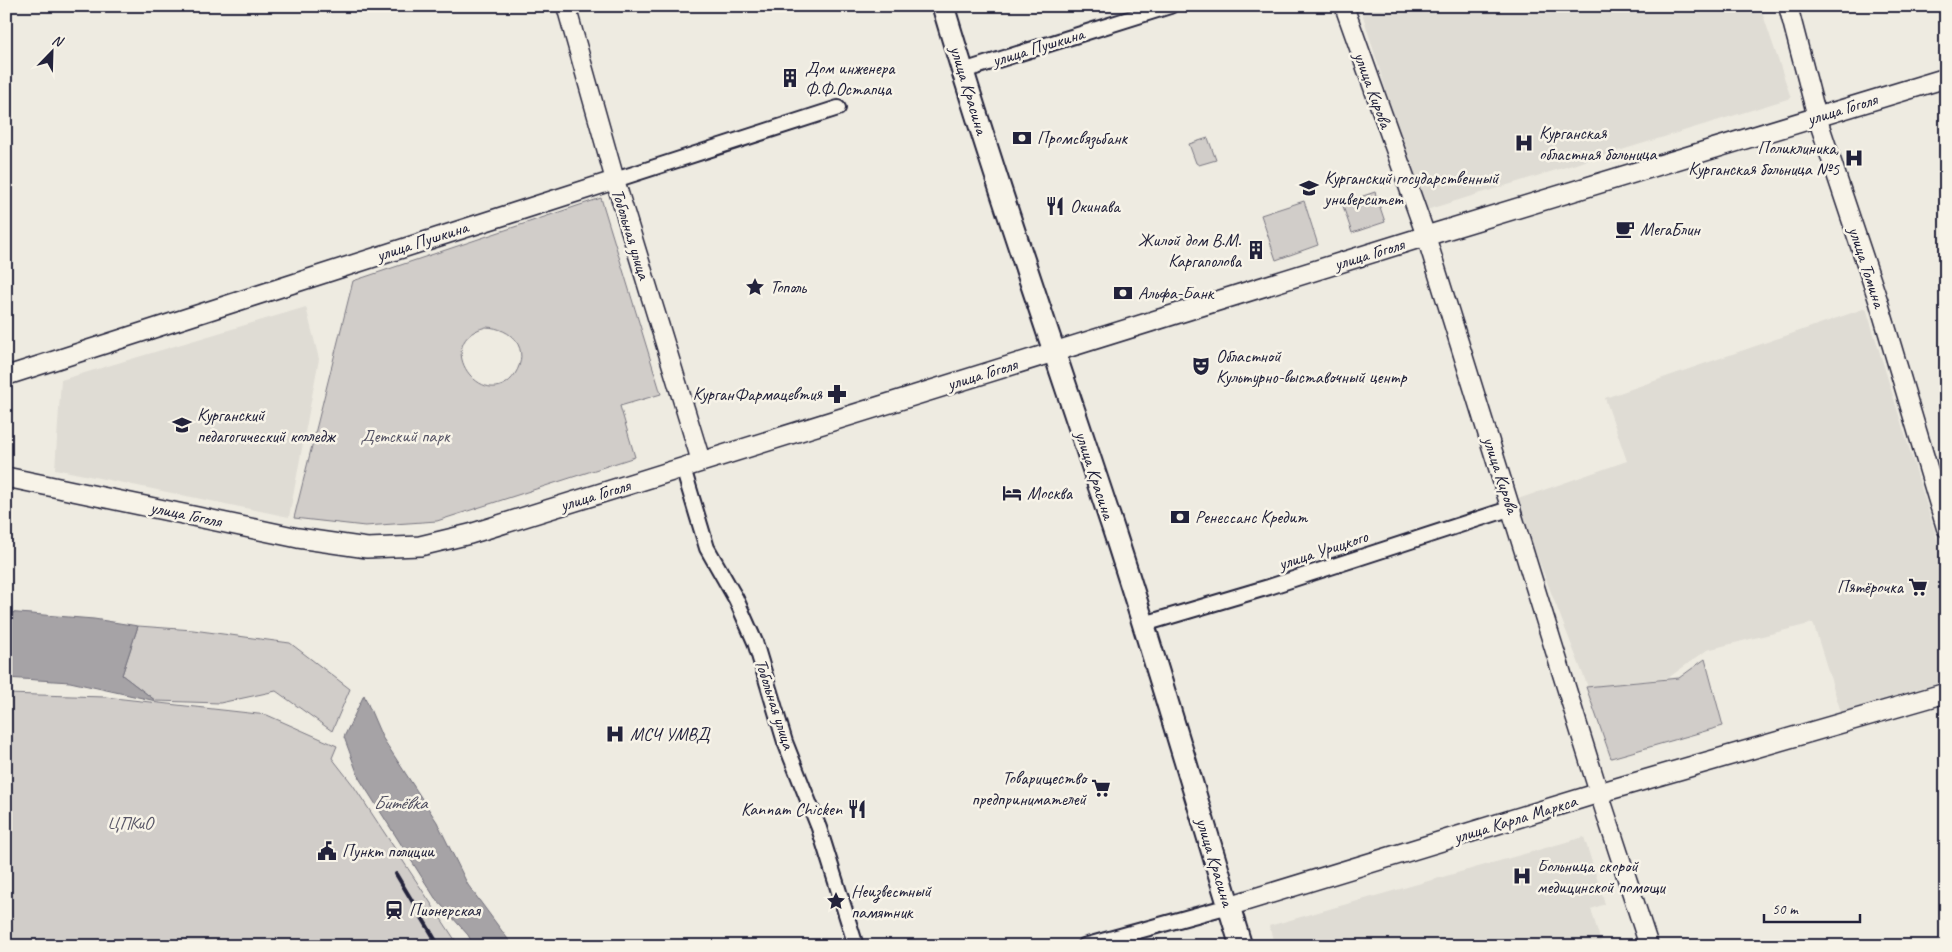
<svg xmlns="http://www.w3.org/2000/svg" width="1952" height="952" viewBox="0 0 1952 952" font-family="Caveat,sans-serif">
<style>
.built{fill:#dfdcd4}
.green{fill:#d1cdc9;stroke:#7a7882;fill-rule:evenodd}
.water{fill:#a6a3a6;stroke:#716f7b}
.lines{fill:none;stroke-linecap:round;stroke-linejoin:round}
.minor-casing{stroke:#22223b;stroke-width:18}
.tertiary-casing{stroke:#22223b;stroke-width:21}
.secondary-casing{stroke:#22223b;stroke-width:22}
.primary-casing{stroke:#22223b;stroke-width:25}
.minor{stroke:#f7f3e8;stroke-width:14}
.tertiary{stroke:#f7f3e8;stroke-width:18}
.secondary{stroke:#f7f3e8;stroke-width:19}
.primary{stroke:#f7f3e8;stroke-width:21}
.rail{stroke:#22223b;stroke-width:4}
.labels{text-anchor:middle;stroke-width:5;stroke-linejoin:round;paint-order:stroke}
.street-label{font-size:18px;fill:#22223b;stroke:#f7f3e8}
.poi-label{font-size:18px;fill:#22223b;stroke:#f7f3e8;text-anchor:start}
.park-label{font-size:18px;fill:#575566;stroke:#f7f3e8}
.water-label{font-size:19px;font-style:italic;fill:#504f60;stroke:#f7f3e8}
</style>
<rect width="100%" height="100%" fill="#eeebe1"/>
<filter id="ink" filterUnits="userSpaceOnUse"><feTurbulence type="fractalNoise" baseFrequency=".02" numOctaves="2"/><feDisplacementMap in="SourceGraphic" scale="10" xChannelSelector="R" yChannelSelector="G"/><feConvolveMatrix kernelMatrix="1 2 1 2 8 2 1 2 1" color-interpolation-filters="sRGB"/></filter>
<g filter="url(#ink)">
<g class="built">
<polygon points="1360,6 1760,6 1791,98 1423,211"/>
<polygon points="306,307 319,359 289,517 55,469 61,380"/>
<polygon points="1866,308 1946,568 1946,681 1841,712 1813,623 1707,650 1668,678 1588,687 1515,500 1627,461 1605,398"/>
<polygon points="1584,837 1605,904 1591,909 1602,946 1275,946 1269,926"/>
</g>
<g class="green">
<polygon points="1208,138 1216,160 1199,165 1196,163 1189,144"/>
<polygon points="1375,192 1385,222 1352,233 1342,203"/>
<path d="M601,198l60,196 -41,12 15,51 -198,64 -72,5 -71,-8 59,-237zM486,327c26,1 45,22 29,47 -29,43 -87,-32 -29,-47z"/>
<polygon points="1304,201 1318,245 1276,260 1261,215"/>
<polygon points="138,626 193,630 290,643 350,689 332,731 276,691 220,703 156,701 122,675"/>
<polygon points="1705,659 1723,726 1611,758 1586,687 1679,678"/>
<polygon points="6,694 105,697 267,715 337,746 332,758 353,785 459,946 6,946"/>
</g>
<g class="water">
<polygon points="6,612 94,619 138,626 122,675 156,701 70,682 6,678"/>
<polygon points="364,695 382,737 437,822 468,885 513,946 474,946 468,935 435,898 359,778 344,737"/>
</g>
<g class="lines">
<g class="minor-casing">
<g id="minor">
<polyline points="963,71 1170,6"/>
<polyline points="615,180 838,108"/>
<polyline points="683,468 707,548 736,599 755,642 785,742 819,828 856,946"/>
<polyline points="1144,624 1269,587 1512,508"/>
<polyline points="1084,946 1229,906"/>
</g>
</g>
<g class="tertiary-casing">
<g id="tertiary">
<polyline points="566,6 615,180 701,461"/>
<polyline points="1344,6 1426,236 1599,793 1649,946"/>
<polyline points="1788,6 1817,117 1879,303 1946,528"/>
<polyline points="6,376 615,180"/>
</g>
</g>
<g class="secondary-casing">
<g id="secondary">
<polyline points="6,477 298,538 367,548 420,546 470,534 1426,236 1946,78"/>
<polyline points="1229,906 1599,793 1946,693"/>
</g>
</g>
<g class="primary-casing">
<path id="primary" d="M943,6c53,178 114,352 172,528 44,136 84,275 126,412"/>
</g>
<use href="#minor" class="minor"/>
<use href="#tertiary" class="tertiary"/>
<use href="#secondary" class="secondary"/>
<use href="#primary" class="primary"/>
<polyline class="rail" points="396,874 439,946"/>
</g>
</g>
<defs>
<g id="building-bare" transform="scale(1.5)"><path d="M-4-6H4V6H1V3H-1V6H-4ZM-2.5-4.3h1.7v1.8h-1.7ZM.8-4.3h1.7v1.8H.8ZM-2.5-1h1.7V.8h-1.7ZM.8-1h1.7V.8H.8Z" fill="#22223b" stroke="#f7f3e8" stroke-width="2.5" paint-order="stroke"/></g>
<g id="bank-bare" transform="scale(1.5)"><path d="M-6-4H6V4H-6ZM0-2.3a2.3 2.3 0 1 0 0 4.6a2.3 2.3 0 1 0 0-4.6Z" fill="#22223b" stroke="#f7f3e8" stroke-width="2.5" paint-order="stroke"/></g>
<g id="hospital-bare" transform="scale(1.5)"><path d="M-5-5h3v3.5h4V-5h3V5h-3V1.5h-4V5h-3Z" fill="#22223b" stroke="#f7f3e8" stroke-width="2.5" paint-order="stroke"/></g>
<g id="university-bare" transform="scale(1.5)"><path d="M0-5L7-2L0 1L-7-2ZM-4 1L0 2.5L4 1V4Q0 6-4 4Z" fill="#22223b" stroke="#f7f3e8" stroke-width="2.5" paint-order="stroke"/></g>
<g id="restaurant-bare" transform="scale(1.5)"><path d="M-5-6h1v4h1v-4h1v4h1v-4h1v5L-1.5 .5V6h-2V.5L-5-1ZM5-6V6H3V1.5H1.5Q1.5-4 5-6Z" fill="#22223b" stroke="#f7f3e8" stroke-width="2.5" paint-order="stroke"/></g>
<g id="cafe-bare" transform="scale(1.5)"><path d="M-5.5-4.5H6V0H3Q3 3.5 0 3.5H-2.5Q-5.5 3.5-5.5 0ZM3-3.2v2h1.7v-2ZM-6 4.5H4V6H-6Z" fill="#22223b" stroke="#f7f3e8" stroke-width="2.5" paint-order="stroke"/></g>
<g id="sight-bare" transform="scale(1.5)"><path d="M0-6L1.8-2.2L6-1.7L2.9 1.2L3.7 5.4L0 3.3L-3.7 5.4L-2.9 1.2L-6-1.7L-1.8-2.2Z" fill="#22223b" stroke="#f7f3e8" stroke-width="2.5" paint-order="stroke"/></g>
<g id="theatre-bare" transform="scale(1.5)"><path d="M-5-5.5Q0-4 5-5.5V0Q5 5 0 6Q-5 5-5 0ZM-3.3-2.5H-1v1.5H-3.3ZM1-2.5H3.3v1.5H1ZM-2.8 1Q0 5.5 2.8 1Z" fill="#22223b" stroke="#f7f3e8" stroke-width="2.5" paint-order="stroke"/></g>
<g id="pharmacy-bare" transform="scale(1.5)"><path d="M-2-6h4v4h4v4h-4v4h-4v-4h-4v-4h4Z" fill="#22223b" stroke="#f7f3e8" stroke-width="2.5" paint-order="stroke"/></g>
<g id="hotel-bare" transform="scale(1.5)"><path d="M-6-4.5h1.5V1H6V5H4.5V3h-9V5H-6ZM-4 0a1.8 1.8 0 1 1 3.6 0ZM.5 0V-2.5h3Q6-2.5 6 0Z" fill="#22223b" stroke="#f7f3e8" stroke-width="2.5" paint-order="stroke"/></g>
<g id="supermarket-bare" transform="scale(1.5)"><path d="M-6-5.5h2.5l.6 2H6L4.5 2H-2.5L-4.4-4H-6ZM-1.5 3.2a1.3 1.3 0 1 0 .1 0ZM3 3.2a1.3 1.3 0 1 0 .1 0Z" fill="#22223b" stroke="#f7f3e8" stroke-width="2.5" paint-order="stroke"/></g>
<g id="civic-bare" transform="scale(1.5)"><path d="M-.6-6.5H3V-4.5H.6V-3L4-1V1h2V6H-6V1h2V-1L-.6-3ZM-1.2 2.5V6h2.4V2.5Z" fill="#22223b" stroke="#f7f3e8" stroke-width="2.5" paint-order="stroke"/></g>
<g id="station-bare" transform="scale(1.5)"><path d="M-3-6H3Q5-6 5-4V2Q5 4 3 4L4.5 6H3L1.5 4h-3L-3 6H-4.5L-3 4Q-5 4-5 2V-4Q-5-6-3-6ZM-3.5-4v3h7v-3ZM-3.5 1v1.5H-2V1ZM2 1v1.5H3.5V1Z" fill="#22223b" stroke="#f7f3e8" stroke-width="2.5" paint-order="stroke"/></g>
</defs>
<g fill-rule="evenodd">
<use href="#building-bare" x="790" y="78"/>
<use href="#bank-bare" x="1022" y="138"/>
<use href="#hospital-bare" x="1524" y="143"/>
<use href="#hospital-bare" x="1854" y="158"/>
<use href="#university-bare" x="1309" y="188"/>
<use href="#restaurant-bare" x="1055" y="206"/>
<use href="#cafe-bare" x="1625" y="229"/>
<use href="#building-bare" x="1256" y="250"/>
<use href="#sight-bare" x="755" y="287"/>
<use href="#bank-bare" x="1123" y="293"/>
<use href="#theatre-bare" x="1201" y="366"/>
<use href="#pharmacy-bare" x="837" y="394"/>
<use href="#university-bare" x="182" y="425"/>
<use href="#hotel-bare" x="1012" y="493"/>
<use href="#bank-bare" x="1180" y="517"/>
<use href="#supermarket-bare" x="1918" y="587"/>
<use href="#hospital-bare" x="615" y="734"/>
<use href="#supermarket-bare" x="1101" y="788"/>
<use href="#restaurant-bare" x="857" y="809"/>
<use href="#civic-bare" x="327" y="851"/>
<use href="#hospital-bare" x="1522" y="876"/>
<use href="#sight-bare" x="836" y="901"/>
<use href="#station-bare" x="394" y="910"/>
</g>
<g class="labels">
<g class="street-label">
<text transform="translate(1038 47) rotate(-17)" y="6">улица Пушкина</text>
<text transform="translate(969 90) rotate(73)" y="6">улица Красина</text>
<text transform="translate(1373 90) rotate(70)" y="6">улица Кирова</text>
<text transform="translate(1842 109) rotate(-17)" y="6">улица Гоголя</text>
<text transform="translate(631 234) rotate(73)" y="6">Тобольная улица</text>
<text transform="translate(422 241) rotate(-18)" y="6">улица Пушкина</text>
<text transform="translate(1369 254) rotate(-17)" y="6">улица Гоголя</text>
<text transform="translate(1867 267) rotate(72)" y="6">улица Томина</text>
<text transform="translate(982 374) rotate(-17)" y="6">улица Гоголя</text>
<text transform="translate(1095 475) rotate(72)" y="6">улица Красина</text>
<text transform="translate(1501 475) rotate(72)" y="6">улица Кирова</text>
<text transform="translate(595 495) rotate(-17)" y="6">улица Гоголя</text>
<text transform="translate(186 514) rotate(12)" y="6">улица Гоголя</text>
<text transform="translate(1323 550) rotate(-18)" y="6">улица Урицкого</text>
<text transform="translate(775 704) rotate(72)" y="6">Тобольная улица</text>
<text transform="translate(1515 819) rotate(-17)" y="6">улица Карла Маркса</text>
<text transform="translate(1215 862) rotate(73)" y="6">улица Красина</text>
</g>
<g class="poi-label">
<text x="805" y="74">Дом инженера<tspan x="805" dy="21">Ф.Ф.Остапца</tspan></text>
<text x="1539" y="139">Курганская<tspan x="1539" dy="21">областная больница</tspan></text>
<text x="1037" y="144">Промсвязьбанк</text>
<text x="1839" y="154" text-anchor="end">Поликлиника,<tspan x="1839" dy="21">Курганская больница №5</tspan></text>
<text x="1324" y="184">Курганский государственный<tspan x="1324" dy="21">университет</tspan></text>
<text x="1070" y="212">Окинава</text>
<text x="1640" y="235">МегаБлин</text>
<text x="1241" y="246" text-anchor="end">Жилой дом В.М.<tspan x="1241" dy="21">Каргаполова</tspan></text>
<text x="770" y="293">Тополь</text>
<text x="1138" y="299">Альфа-Банк</text>
<text x="1216" y="362">Областной<tspan x="1216" dy="21">Культурно-выставочный центр</tspan></text>
<text x="822" y="400" text-anchor="end">КурганФармацевтия</text>
<text x="197" y="421">Курганский<tspan x="197" dy="21">педагогический колледж</tspan></text>
<text x="1027" y="499">Москва</text>
<text x="1195" y="523">Ренессанс Кредит</text>
<text x="1903" y="593" text-anchor="end">Пятёрочка</text>
<text x="630" y="740">МСЧ УМВД</text>
<text x="1086" y="784" text-anchor="end">Товарищество<tspan x="1086" dy="21">предпринимателей</tspan></text>
<text x="842" y="815" text-anchor="end">Kannam Chicken</text>
<text x="342" y="857">Пункт полиции</text>
<text x="1537" y="872">Больница скорой<tspan x="1537" dy="21">медицинской помощи</tspan></text>
<text x="851" y="897">Неизвестный<tspan x="851" dy="21">памятник</tspan></text>
<text x="409" y="916">Пионерская</text>
</g>
<g class="park-label">
<text x="405" y="442">Детский парк</text>
<text x="130" y="829">ЦПКиО</text>
</g>
<g class="water-label">
<text x="400" y="809">Битёвка</text>
</g>
</g>
<rect width="1952" height="952" fill="none" stroke="#f7f3e8" stroke-width="25"/>
<rect x="12" y="12" width="1927" height="927" fill="none" stroke="#22223b" stroke-width="2" filter="url(#ink)"/>
<g transform="translate(52 52) rotate(23)" stroke="#f7f3e8" stroke-width="4" paint-order="stroke">
<path d="M0-4L9 19L0 12L-9 19Z" fill="#22223b"/>
<text y="-8" font-size="14" font-weight="bold" text-anchor="middle" fill="#22223b">N</text>
</g>
<path d="M1764 914v8h96v-8" fill="none" stroke="#22223b" stroke-width="2.5"/>
<text x="1772" y="914" font-size="15" fill="#22223b" stroke="#f7f3e8" stroke-width="4" paint-order="stroke">50 m</text>
</svg>
